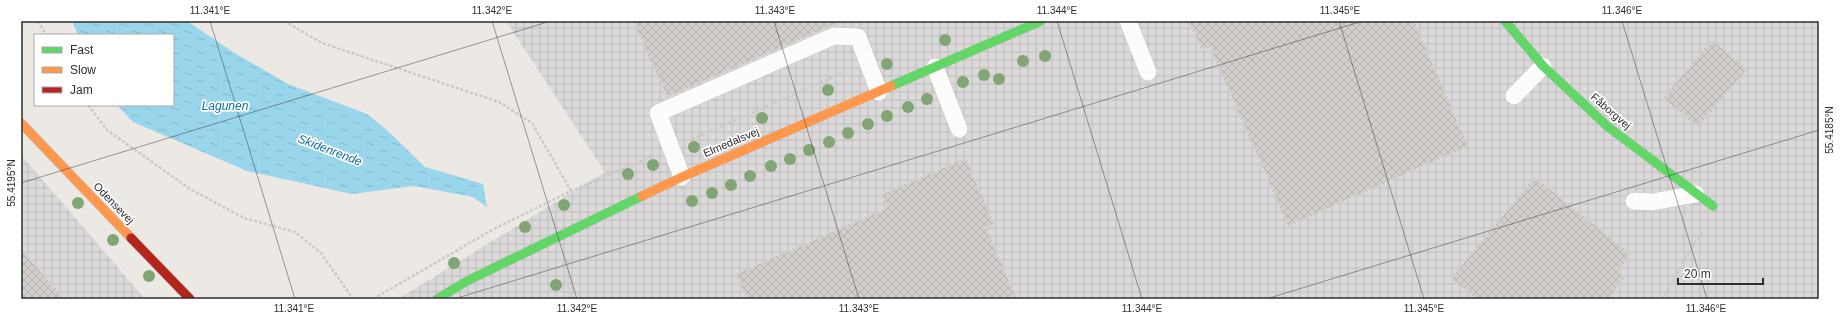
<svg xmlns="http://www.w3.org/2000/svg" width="1840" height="320" viewBox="0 0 1840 320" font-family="Helvetica,sans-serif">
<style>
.industrial{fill:url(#industrial-grid)}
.water{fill:url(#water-ripples)}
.building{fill:url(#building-cross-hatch);stroke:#d7d4d0}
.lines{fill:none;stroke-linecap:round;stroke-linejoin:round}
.lane-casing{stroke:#c5c4c5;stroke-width:18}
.fast-casing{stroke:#c5c4c5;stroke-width:10}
.slow-casing{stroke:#c5c4c5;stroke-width:10}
.jam-casing{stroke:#c5c4c5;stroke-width:10}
.path{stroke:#c9c9c8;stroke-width:2.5;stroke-dasharray:3 2;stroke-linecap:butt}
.lane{stroke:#fcfcfb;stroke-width:17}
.fast{stroke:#63d668;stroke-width:9}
.slow{stroke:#ff974d;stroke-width:9}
.jam{stroke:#b3261e;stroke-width:9}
.tree{fill:#82a575}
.ticks{fill:none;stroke:#2e2e2e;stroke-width:1;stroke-opacity:0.45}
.labels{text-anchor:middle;stroke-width:3.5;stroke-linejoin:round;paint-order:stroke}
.street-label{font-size:11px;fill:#2e2e2e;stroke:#fff}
.water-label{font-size:12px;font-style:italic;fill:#0d6fa3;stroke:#fff}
.neatline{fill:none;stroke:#2e2e2e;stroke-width:1.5}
.ticks-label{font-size:10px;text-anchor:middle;fill:#2e2e2e}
</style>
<defs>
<pattern id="industrial-grid" width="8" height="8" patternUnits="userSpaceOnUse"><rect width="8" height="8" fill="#dcd9db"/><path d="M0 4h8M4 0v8" fill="none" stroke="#bdbbbc"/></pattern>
<pattern id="water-ripples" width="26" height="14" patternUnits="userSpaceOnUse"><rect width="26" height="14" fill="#99d6ec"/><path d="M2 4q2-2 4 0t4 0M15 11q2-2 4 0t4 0" fill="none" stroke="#84b8cb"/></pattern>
<pattern id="building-cross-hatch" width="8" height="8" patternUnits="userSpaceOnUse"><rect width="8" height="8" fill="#d1cecb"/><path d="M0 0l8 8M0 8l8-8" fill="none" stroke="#b4b1af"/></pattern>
</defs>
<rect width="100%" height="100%" fill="#ece8e4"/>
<g class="industrial">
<polygon points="506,21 1819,21 1819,299 398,299 605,172"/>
<polygon points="21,155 145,299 21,299"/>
</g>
<polygon class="water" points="72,21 187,21 233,52 288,84 367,114 388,131 425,167 483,184 487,207 473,197 414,186 352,194 247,171 133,122 117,105 173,105 173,35 78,35"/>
<g class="building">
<polygon points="633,21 842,21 667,97"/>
<polygon points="1189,21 1414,21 1468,146 1288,226 1210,47 1202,50"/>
<polygon points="1712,40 1747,69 1698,127 1663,98"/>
<polygon points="966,158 994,224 986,228 1017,299 747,299 736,274 887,208 881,195"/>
<polygon points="1535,177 1631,255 1617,272 1624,278 1608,299 1477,299 1451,278"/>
<polygon points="21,250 65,299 21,299"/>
</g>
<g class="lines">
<g class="lane-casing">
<g id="lane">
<polyline points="1128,21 1148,72"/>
<polyline points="935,67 959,129"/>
<polyline points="1514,96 1543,66"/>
<polyline points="682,177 658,113 834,36 858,37 879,92"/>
<polyline points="1634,201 1652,202 1696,194"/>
</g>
</g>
<g class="fast-casing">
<g id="fast">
<polyline points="1505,21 1543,66 1607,126 1713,206"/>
<polyline points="891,86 1041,21"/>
<polyline points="437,299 467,281 642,196"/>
</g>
</g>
<g class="slow-casing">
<g id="slow">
<polyline points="21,123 131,238"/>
<polyline points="642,196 682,177 891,86"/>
</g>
</g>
<g class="jam-casing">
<polyline id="jam" points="131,238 190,299"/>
</g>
<g class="path">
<polyline points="38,21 46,35"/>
<polyline points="284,21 322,43 499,102 532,123 571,191 574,200"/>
<polyline points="88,105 107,130 190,189 244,218 295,232 321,253 353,299"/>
<polyline points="692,139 847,71"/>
<polyline points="568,261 569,299"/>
<polyline points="373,299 492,230 571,191 651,157"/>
<polyline points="1662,299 1703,229"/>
</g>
<use href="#lane" class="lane"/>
<use href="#fast" class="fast"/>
<use href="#slow" class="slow"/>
<use href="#jam" class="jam"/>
</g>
<g class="tree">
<circle cx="945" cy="40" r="6"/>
<circle cx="1045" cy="56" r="6"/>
<circle cx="1023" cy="61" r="6"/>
<circle cx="887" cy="64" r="6"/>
<circle cx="984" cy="75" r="6"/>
<circle cx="999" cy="79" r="6"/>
<circle cx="963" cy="82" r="6"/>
<circle cx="828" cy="90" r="6"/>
<circle cx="927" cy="99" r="6"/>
<circle cx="908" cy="107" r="6"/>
<circle cx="887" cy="116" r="6"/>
<circle cx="762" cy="118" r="6"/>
<circle cx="868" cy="124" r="6"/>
<circle cx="848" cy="133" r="6"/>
<circle cx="829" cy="142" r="6"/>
<circle cx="694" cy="147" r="6"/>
<circle cx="809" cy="150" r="6"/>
<circle cx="790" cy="159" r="6"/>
<circle cx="653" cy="165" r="6"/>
<circle cx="771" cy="166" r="6"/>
<circle cx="628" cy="174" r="6"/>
<circle cx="750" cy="176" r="6"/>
<circle cx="731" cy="185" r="6"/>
<circle cx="712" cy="193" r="6"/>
<circle cx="692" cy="201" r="6"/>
<circle cx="78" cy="203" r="6"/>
<circle cx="564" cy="205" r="6"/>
<circle cx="525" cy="227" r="6"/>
<circle cx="113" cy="240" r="6"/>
<circle cx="454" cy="263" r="6"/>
<circle cx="149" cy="276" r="6"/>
<circle cx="556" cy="285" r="6"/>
</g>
<path class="ticks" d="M210,21l85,278M492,21l85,278M774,21l85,278M1057,21l85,278M1339,21l85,278M1622,21l85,278M21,183l530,-162M454,299l909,-278M1266,299l553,-169"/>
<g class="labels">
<g class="street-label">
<text transform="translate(1611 111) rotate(41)" y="4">Fåborgvej</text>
<text transform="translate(731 142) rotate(-23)" y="4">Elmedalsvej</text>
<text transform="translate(114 203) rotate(46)" y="4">Odensevej</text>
</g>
<g class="water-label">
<text x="225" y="110">Lagunen</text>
<text transform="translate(330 150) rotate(21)" y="4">Skidenrende</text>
</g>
</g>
<rect width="1840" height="320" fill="none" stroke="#ffffff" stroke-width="44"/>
<rect x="34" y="34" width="140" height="72" fill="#ffffff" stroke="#ababab"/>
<rect x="42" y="47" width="20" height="6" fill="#63d668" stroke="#ababab"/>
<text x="70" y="54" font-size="12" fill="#2e2e2e">Fast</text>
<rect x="42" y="67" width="20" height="6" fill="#ff974d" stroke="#ababab"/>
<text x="70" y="74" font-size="12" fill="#2e2e2e">Slow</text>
<rect x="42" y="87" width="20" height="6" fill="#b3261e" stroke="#ababab"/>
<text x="70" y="94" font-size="12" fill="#2e2e2e">Jam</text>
<path d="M1678 278v6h85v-6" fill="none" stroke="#2e2e2e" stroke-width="2"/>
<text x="1684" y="278" font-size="12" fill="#2e2e2e" stroke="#ffffff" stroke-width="3" paint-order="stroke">20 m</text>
<rect x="22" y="22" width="1796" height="276" class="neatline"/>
<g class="ticks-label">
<text x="210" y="14">11.341°E</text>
<text x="492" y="14">11.342°E</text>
<text x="775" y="14">11.343°E</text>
<text x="1057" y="14">11.344°E</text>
<text x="1340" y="14">11.345°E</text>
<text x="1622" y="14">11.346°E</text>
<text transform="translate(1829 130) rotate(-90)" y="4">55.4185°N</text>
<text transform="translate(11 183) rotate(-90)" y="4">55.4195°N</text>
<text x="294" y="312">11.341°E</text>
<text x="577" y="312">11.342°E</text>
<text x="859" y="312">11.343°E</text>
<text x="1142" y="312">11.344°E</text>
<text x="1424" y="312">11.345°E</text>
<text x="1706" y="312">11.346°E</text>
</g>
</svg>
